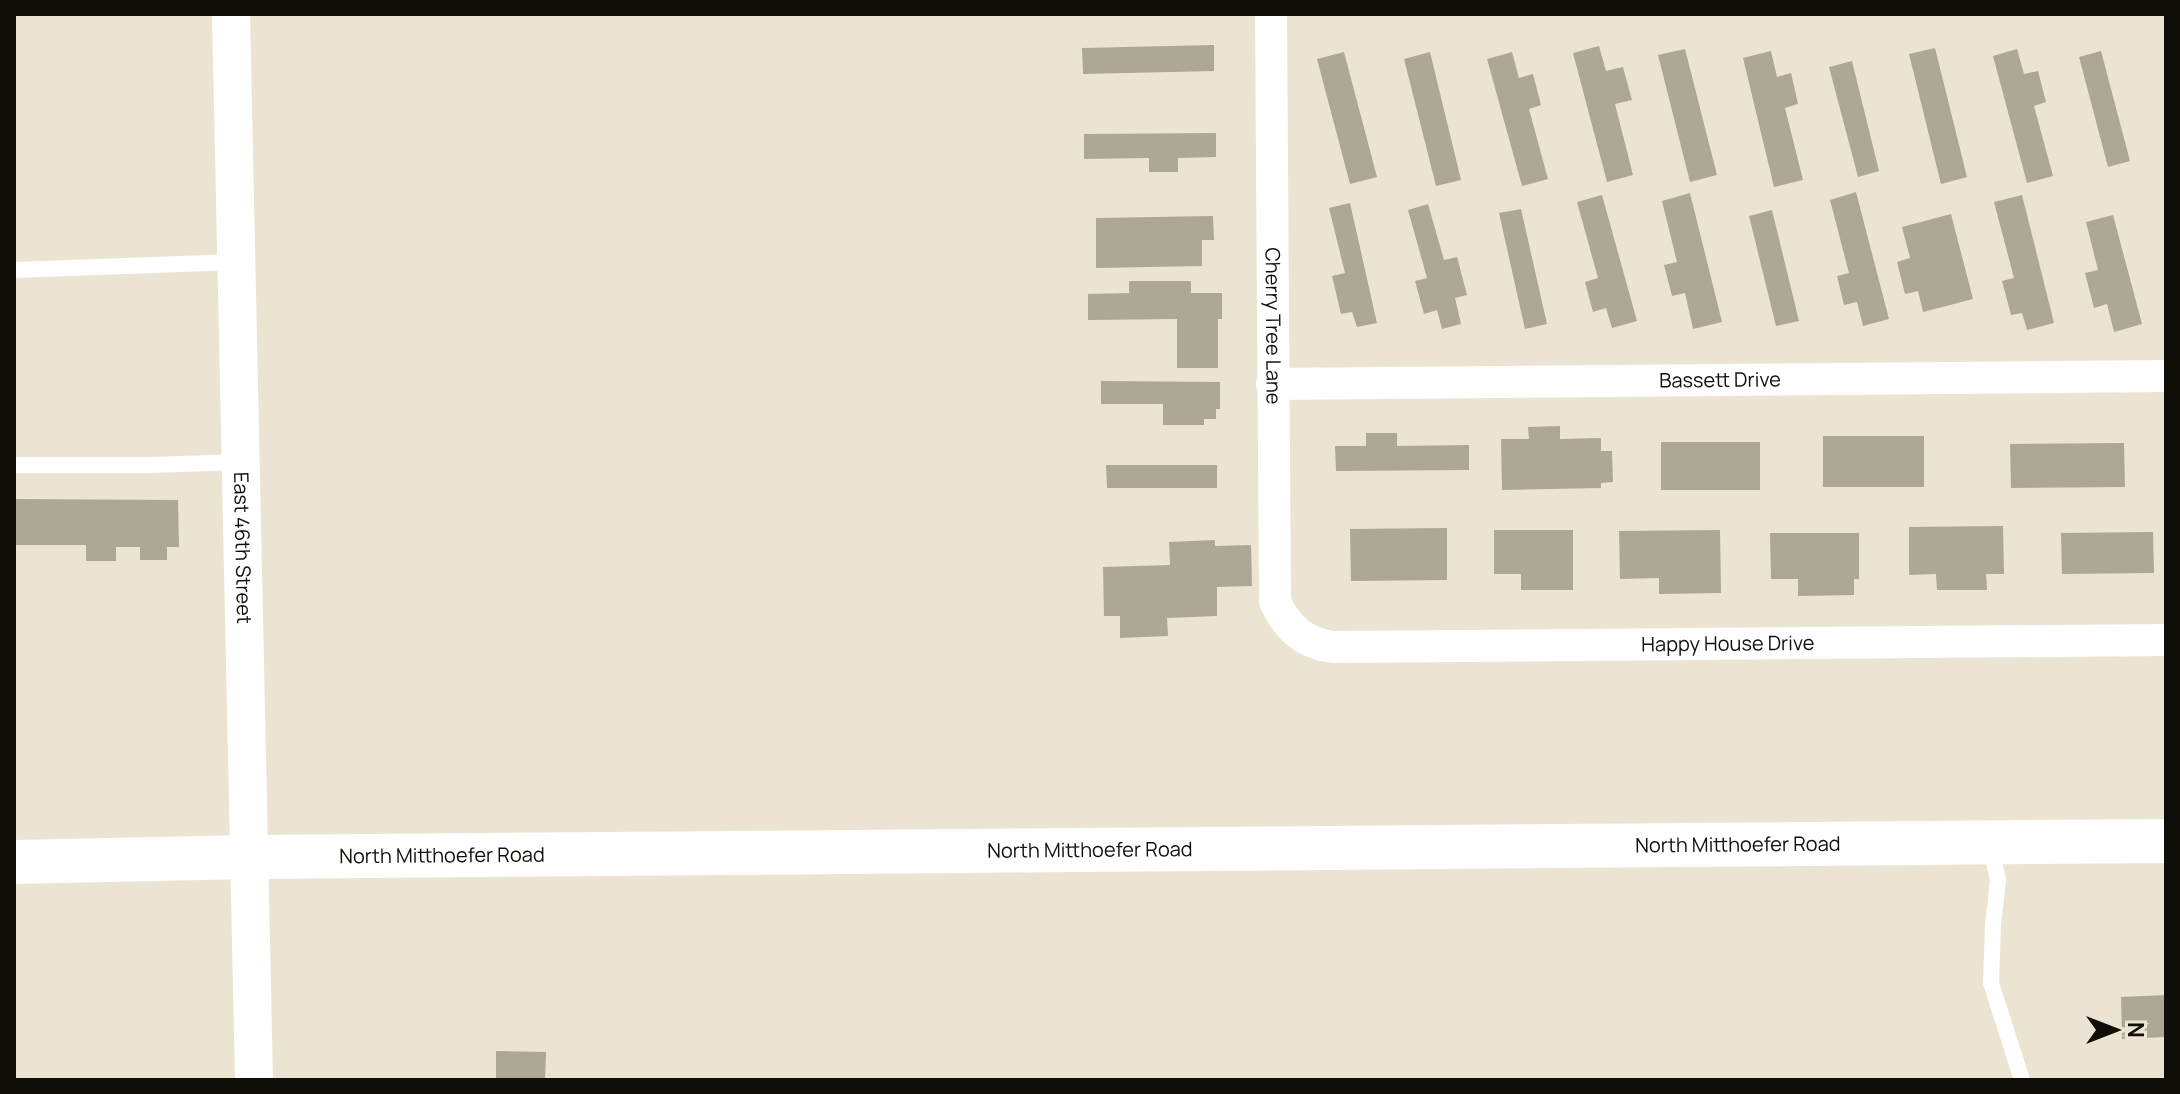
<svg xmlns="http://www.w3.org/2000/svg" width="2180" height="1094" viewBox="0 0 2180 1094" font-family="Manrope,sans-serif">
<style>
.building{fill:#ada796}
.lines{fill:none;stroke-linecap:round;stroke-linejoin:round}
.service{stroke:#fff;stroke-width:16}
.minor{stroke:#fff;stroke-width:32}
.tertiary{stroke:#fff;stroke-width:38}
.secondary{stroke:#fff;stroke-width:44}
.labels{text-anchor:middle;stroke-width:8;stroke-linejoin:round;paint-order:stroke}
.street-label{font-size:20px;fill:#100e08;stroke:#ebe4d2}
</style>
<rect width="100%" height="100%" fill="#ebe4d2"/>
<g class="building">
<polygon points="1214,45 1214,71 1083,74 1082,48"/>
<polygon points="1599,46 1606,71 1623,67 1632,100 1615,104 1633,175 1607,182 1573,53"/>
<polygon points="1935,48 1967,177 1941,184 1909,54"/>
<polygon points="1685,49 1717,175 1690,182 1658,55"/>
<polygon points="2017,49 2024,74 2038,71 2046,102 2034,106 2053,176 2027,183 1993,56"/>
<polygon points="1771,51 1777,77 1791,73 1798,104 1785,108 1803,180 1774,187 1743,58"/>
<polygon points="2101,51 2130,161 2108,167 2079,57"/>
<polygon points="1344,52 1377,177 1350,184 1317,59"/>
<polygon points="1430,52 1461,180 1436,186 1404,59"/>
<polygon points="1512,52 1519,78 1533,74 1541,105 1529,109 1548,179 1522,186 1487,59"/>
<polygon points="1852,61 1879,171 1858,177 1829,67"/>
<polygon points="1216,133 1216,157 1178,158 1178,172 1149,172 1149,158 1084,159 1084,134"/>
<polygon points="1856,192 1889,319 1863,326 1857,302 1844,305 1837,276 1849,273 1830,200"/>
<polygon points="1690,193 1722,322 1693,329 1685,293 1672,296 1664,265 1677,262 1662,201"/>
<polygon points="1602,195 1637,321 1612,328 1606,308 1593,312 1585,282 1598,278 1577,202"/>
<polygon points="2022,195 2054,323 2027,330 2022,313 2011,315 2002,281 2014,278 1994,202"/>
<polygon points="1350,203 1377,323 1357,327 1352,312 1341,314 1332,276 1345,273 1329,208"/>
<polygon points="1428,204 1444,260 1457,257 1467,295 1455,298 1461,324 1442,329 1437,310 1424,314 1415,281 1427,278 1408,210"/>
<polygon points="1521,209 1547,324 1525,329 1499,213"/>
<polygon points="1772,210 1799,321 1776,326 1749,216"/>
<polygon points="1951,214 1973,299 1923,312 1918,291 1905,294 1897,262 1910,258 1902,227"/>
<polygon points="2113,215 2142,324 2114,332 2107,304 2094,308 2085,273 2098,270 2086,222"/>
<polygon points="1213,216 1214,240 1202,240 1202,266 1096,268 1096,218"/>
<polygon points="1129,281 1191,281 1191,293 1222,293 1222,319 1218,319 1218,368 1177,368 1177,319 1088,320 1088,294 1129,293"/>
<polygon points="1101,381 1220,382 1220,409 1216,409 1216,419 1204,419 1204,425 1163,425 1163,404 1101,404"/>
<polygon points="1560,426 1560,439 1601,438 1601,451 1612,451 1613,482 1601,483 1601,488 1502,490 1501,439 1529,439 1528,427"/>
<polygon points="1366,433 1397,433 1397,446 1469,445 1469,470 1336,471 1335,446 1366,446"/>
<rect x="1823" y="436" width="101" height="51"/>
<rect x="1661" y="442" width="99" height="48"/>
<polygon points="2124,443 2125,487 2011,488 2010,444"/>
<polygon points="1106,465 1217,465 1217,488 1107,488"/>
<polygon points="14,499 178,500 179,547 167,547 167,560 140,560 140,547 116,547 116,561 86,561 86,545 14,545"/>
<polygon points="2003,526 2004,574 1986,574 1987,590 1937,590 1936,574 1909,575 1909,527"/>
<polygon points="1447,528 1447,580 1351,581 1350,529"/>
<polygon points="1494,530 1573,530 1573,590 1521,590 1521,574 1494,574"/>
<polygon points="1720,530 1721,593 1659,594 1659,578 1620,579 1619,531"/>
<polygon points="2153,532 2154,573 2062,574 2061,533"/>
<polygon points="1770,533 1859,533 1859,579 1854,579 1854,595 1798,596 1798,579 1771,579"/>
<polygon points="1215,540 1215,546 1251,545 1252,586 1217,587 1217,616 1167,618 1168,636 1120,638 1120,616 1104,616 1103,567 1170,565 1169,542"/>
<polygon points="2166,995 2166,1037 2122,1039 2121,997"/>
<polygon points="496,1051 546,1052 545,1080 496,1080"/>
</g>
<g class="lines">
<g class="service">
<polyline points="14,270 237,262"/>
<polyline points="14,465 152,465 240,462"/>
<polyline points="1990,844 1998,880 1993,925 1991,983 2022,1080"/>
</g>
<g class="minor">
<path id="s1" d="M1271,14l4,588c13,27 29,41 58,45l833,-7"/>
<path id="s2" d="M1272,384l894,-8"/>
</g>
<path class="tertiary" id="s3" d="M231,14l23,1066"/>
<path class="secondary" id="s4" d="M14,862l236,-5 1916,-16"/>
</g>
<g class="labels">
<g class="street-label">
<text dy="7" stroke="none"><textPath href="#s1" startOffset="312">Cherry Tree Lane</textPath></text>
<text dy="7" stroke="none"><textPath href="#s2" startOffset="448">Bassett Drive</textPath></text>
<text dy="7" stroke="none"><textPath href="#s3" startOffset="534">East 46th Street</textPath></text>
<text dy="7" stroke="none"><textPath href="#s1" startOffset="1060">Happy House Drive</textPath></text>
<text dy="7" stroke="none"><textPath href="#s4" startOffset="1724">North Mitthoefer Road</textPath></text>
<text dy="7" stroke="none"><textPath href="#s4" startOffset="1076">North Mitthoefer Road</textPath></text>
<text dy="7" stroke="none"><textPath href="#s4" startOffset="428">North Mitthoefer Road</textPath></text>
</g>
</g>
<rect width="2180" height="1094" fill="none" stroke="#100e08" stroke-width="32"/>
<g transform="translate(2116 1030) rotate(90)" stroke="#ebe4d2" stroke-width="6" paint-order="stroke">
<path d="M0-6L14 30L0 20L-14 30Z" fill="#100e08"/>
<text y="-12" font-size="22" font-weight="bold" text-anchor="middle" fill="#100e08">N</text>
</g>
</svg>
